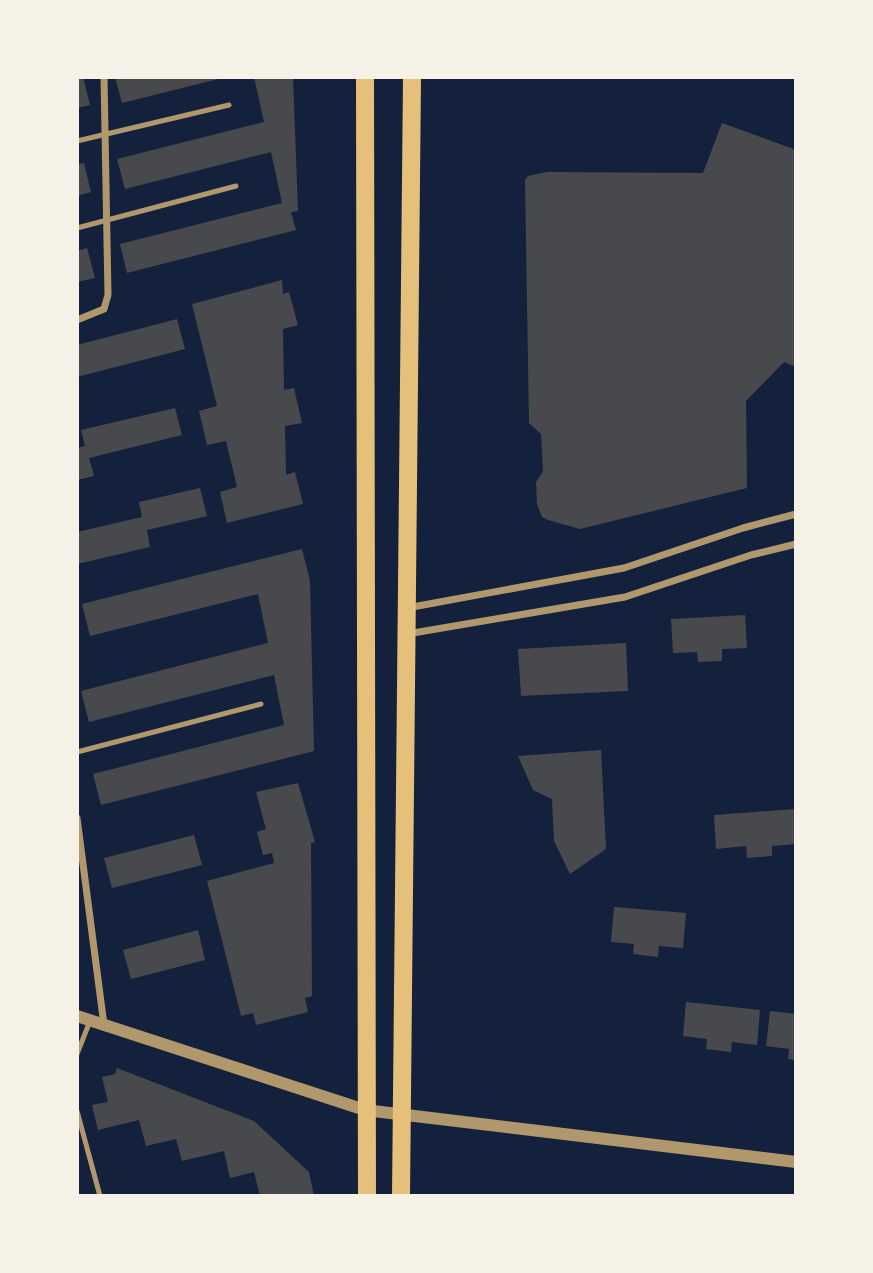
<svg xmlns="http://www.w3.org/2000/svg" width="873" height="1273" viewBox="0 0 873 1273" font-family="'Noto Serif',serif">
<style>
.building{fill:#48494c}
.lines{fill:none;stroke-linecap:round;stroke-linejoin:round}
.service{stroke:#b1986c;stroke-width:5}
.minor{stroke:#b1986c;stroke-width:7}
.tertiary{stroke:#b1986c;stroke-width:12}
.primary{stroke:#e5c07b;stroke-width:18}
</style>
<rect width="100%" height="100%" fill="#14213d"/>
<g class="building">
<polygon points="77,77 83,77 90,105 77,108"/>
<polygon points="115,77 222,77 222,78 122,103"/>
<polygon points="254,77 293,77 298,211 291,212 296,230 127,273 120,244 282,203 271,152 125,189 117,159 264,122"/>
<polygon points="722,123 796,150 796,367 784,362 746,401 747,488 580,529 548,520 542,517 537,504 536,482 543,472 541,434 529,423 525,180 528,176 547,172 703,173"/>
<polygon points="84,163 91,192 77,196 77,164"/>
<polygon points="87,248 95,278 77,282 77,251"/>
<polygon points="282,280 283,294 289,292 298,325 283,329 284,390 294,388 302,423 285,426 286,475 295,472 303,504 227,523 220,492 237,487 226,441 207,445 199,411 217,406 192,304"/>
<polygon points="177,319 185,349 77,377 77,345"/>
<polygon points="175,408 182,435 89,458 94,476 77,480 77,448 85,446 81,430"/>
<polygon points="200,488 207,516 147,530 150,547 77,564 77,532 142,517 139,502"/>
<polygon points="302,549 310,581 314,751 101,805 93,774 284,725 274,675 89,722 81,691 268,643 258,594 90,636 82,604"/>
<polygon points="745,615 747,648 722,649 722,661 698,662 697,652 673,653 671,619"/>
<polygon points="626,643 628,691 521,696 518,649"/>
<polygon points="601,750 606,849 570,874 554,841 552,799 533,790 518,756"/>
<polygon points="298,783 315,842 311,843 312,996 305,998 308,1012 256,1025 253,1013 241,1016 207,881 274,863 272,853 263,855 257,832 266,829 256,792"/>
<polygon points="796,809 796,844 772,846 772,856 747,858 746,846 716,849 714,815"/>
<polygon points="194,835 202,865 112,888 104,858"/>
<polygon points="614,907 686,913 683,948 659,946 658,957 633,954 634,944 611,942"/>
<polygon points="198,930 205,960 131,979 123,950"/>
<polygon points="686,1002 760,1010 757,1045 732,1042 731,1052 706,1049 707,1039 683,1036"/>
<polygon points="770,1011 796,1014 796,1060 788,1059 789,1049 766,1046"/>
<polygon points="117,1068 254,1121 309,1172 314,1196 260,1196 254,1172 230,1178 224,1151 182,1161 176,1139 146,1146 139,1120 98,1130 92,1105 108,1102 102,1077 115,1074"/>
</g>
<g class="lines">
<g class="service">
<polyline points="77,141 229,105"/>
<polyline points="77,228 236,186"/>
<polyline points="77,752 261,704"/>
<polyline points="77,1054 90,1021"/>
<polyline points="77,1111 100,1196"/>
</g>
<g class="minor">
<polyline points="77,320 104,309 108,295 104,77"/>
<polyline points="407,608 624,568 743,528 796,514"/>
<polyline points="407,634 625,597 751,555 796,544"/>
<polyline points="77,818 104,1025"/>
</g>
<polyline class="tertiary" points="77,1016 365,1110 796,1162"/>
<g class="primary">
<polyline points="365,77 367,1196"/>
<polyline points="401,1196 412,77"/>
</g>
</g>
<rect width="873" height="1273" fill="none" stroke="#f6f1e7" stroke-width="158"/>
</svg>
